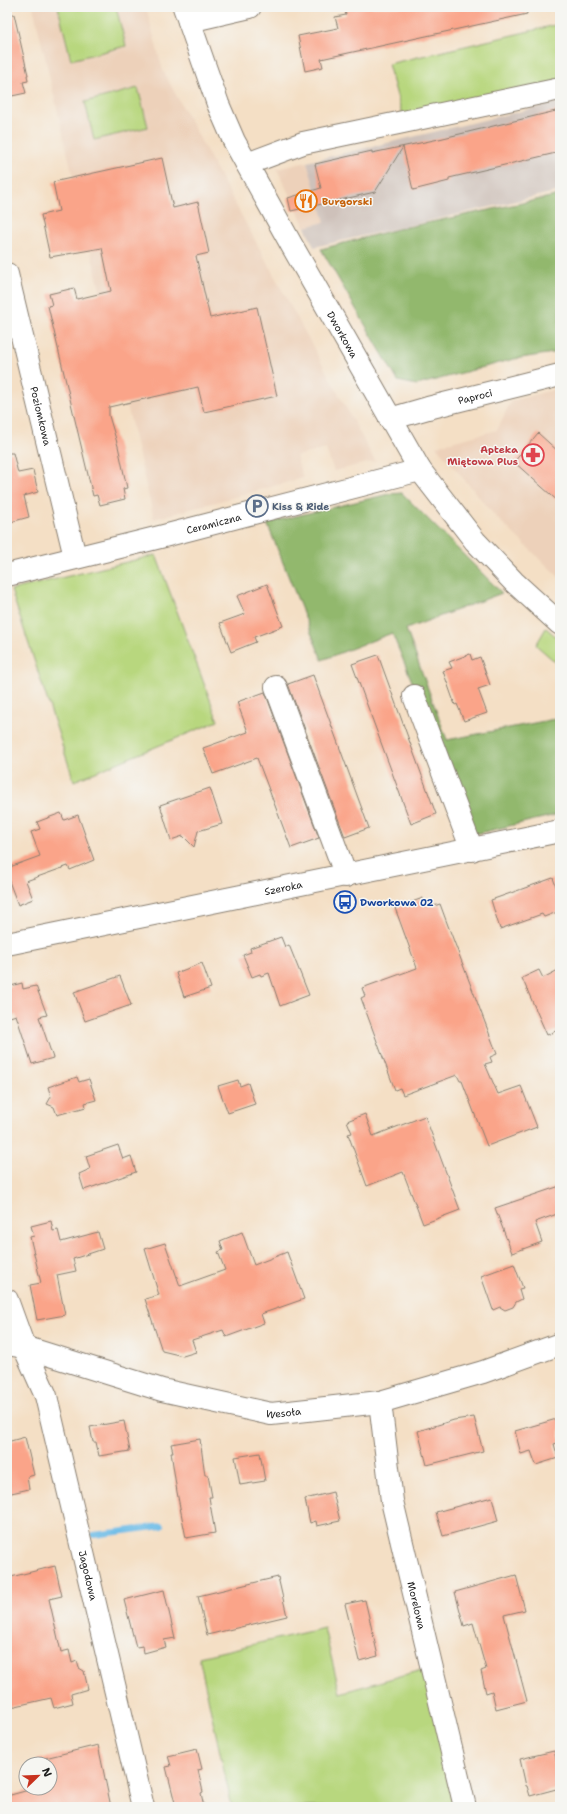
<svg xmlns="http://www.w3.org/2000/svg" width="567" height="1814" viewBox="0 0 567 1814" font-family="'Shantell Sans',sans-serif">
<style>
.built{fill:#edd1ba}
.industrial{fill:#cec1ba}
.green{fill:#b8d77e;stroke:#6a7a4d}
.forest{fill:#92b86d;stroke:#576a44}
.lines{fill:none;stroke-linecap:round;stroke-linejoin:round}
.stream{stroke:#6cbce7;stroke-width:6}
.building{fill:#faa489}
.street-casing{stroke:#887e70;stroke-width:24}
.secondary-casing{stroke:#887e70;stroke-width:24}
.street{stroke:#fff;stroke-width:22}
.secondary{stroke:#fff;stroke-width:22}
.labels{text-anchor:middle;stroke-width:3;stroke-linejoin:round;paint-order:stroke}
.food-label{font-size:10px;font-weight:bold;fill:#c56008;stroke:#f6f6f2;text-anchor:start}
.street-label{font-size:10px;fill:#1c1c1c;stroke:#f6f6f2}
.health-label{font-size:10px;font-weight:bold;fill:#be3a42;stroke:#f6f6f2;text-anchor:end}
.service-label{font-size:10px;font-weight:bold;fill:#4e5e75;stroke:#f6f6f2;text-anchor:start}
.transit-label{font-size:10px;font-weight:bold;fill:#164399;stroke:#f6f6f2;text-anchor:start}
</style>
<rect width="100%" height="100%" fill="#f6f6f2"/>
<filter id="ink" filterUnits="userSpaceOnUse"><feTurbulence type="fractalNoise" baseFrequency=".025" numOctaves="2"/><feDisplacementMap in="SourceGraphic" scale="8" xChannelSelector="R" yChannelSelector="G"/><feConvolveMatrix kernelMatrix="1 2 1 2 8 2 1 2 1" color-interpolation-filters="sRGB"/></filter>
<filter id="wash" filterUnits="userSpaceOnUse"><feTurbulence type="fractalNoise" baseFrequency=".012" numOctaves="4" result="noise"/><feDisplacementMap in="SourceGraphic" scale="16" xChannelSelector="R" yChannelSelector="G"/><feGaussianBlur stdDeviation="0.9" result="paint"/><feColorMatrix in="noise" values="0 0 0 0 0 0 0 0 0 0 0 0 0 0 0 0 0 1.4 0 .05"/><feComposite in="paint" operator="in"/></filter>
<g filter="url(#wash)">
<rect width="100%" height="100%" fill="#f4dfc5"/>
<g class="built">
<polygon points="33,7 146,7 163,71 375,461 334,471 326,449 296,456 303,478 154,519"/>
<polygon points="307,162 325,222 305,227 277,169"/>
<polygon points="560,388 560,578 496,517 436,446 497,430 511,401"/>
</g>
<polygon class="industrial" points="560,102 560,191 314,247 305,227 325,222 307,162"/>
<g class="green">
<polygon points="58,7 116,7 126,46 71,60"/>
<polygon points="560,24 560,85 403,117 388,64"/>
<polygon points="138,88 148,127 94,140 85,102"/>
<polygon points="156,555 218,721 74,781 11,590"/>
<polygon points="546,628 560,640 560,666 536,645"/>
<polygon points="324,1628 340,1693 432,1667 468,1807 232,1807 199,1657"/>
</g>
<g class="forest">
<polygon points="560,195 560,352 514,359 417,385 398,381 321,249 398,229"/>
<polygon points="402,493 502,593 406,629 447,740 560,718 560,814 475,834 392,633 322,660 267,523 389,494"/>
</g>
<g class="lines">
<polyline class="stream" points="94,1535 162,1526"/>
</g>
<g id="blocks">
<g class="building">
<polygon points="358,7 526,7 527,14 321,59 323,67 305,71 298,36 338,28 335,17 346,15 345,10"/>
<polygon points="14,14 28,75 27,75 28,81 23,82 26,93 7,97 7,15"/>
<polygon points="560,110 560,152 449,178 449,181 413,190 403,147 375,192 291,211 288,198 321,188 315,164 372,151 372,153 439,139"/>
<polygon points="162,158 173,208 198,202 209,253 196,256 210,318 257,307 277,396 204,412 198,387 109,407 109,416 118,446 127,488 123,489 125,499 100,505 97,495 93,496 48,306 52,305 49,294 74,288 77,299 111,291 102,248 50,257 41,215 59,211 53,182"/>
<polygon points="538,433 560,453 560,503 514,462"/>
<polygon points="7,453 13,453 18,473 33,470 38,492 24,496 29,517 7,523"/>
<polygon points="267,584 283,626 254,637 256,642 231,652 220,623 245,614 237,596"/>
<polygon points="470,654 472,660 480,657 490,685 478,689 487,713 464,721 457,704 455,705 443,671 452,668 449,662"/>
<polygon points="378,655 436,814 411,824 352,664"/>
<polygon points="313,675 369,828 345,837 288,684"/>
<polygon points="265,692 319,838 291,848 257,758 213,774 203,748 248,732 237,702"/>
<polygon points="210,788 222,824 198,831 194,847 183,836 171,840 160,805"/>
<polygon points="61,813 64,820 78,815 94,860 70,870 68,866 26,881 33,899 18,905 7,876 7,868 40,856 31,832 40,829 37,822"/>
<polygon points="553,878 560,897 560,911 544,917 542,914 500,929 491,900"/>
<polygon points="423,898 425,904 432,901 434,906 440,904 447,923 497,1054 490,1057 492,1062 485,1064 498,1094 521,1086 537,1127 487,1146 462,1081 460,1081 457,1075 403,1095 400,1088 395,1090 361,998 365,996 362,988 417,968 395,908"/>
<polygon points="281,937 285,947 289,945 309,995 280,1006 269,973 261,976 260,974 252,977 243,955 251,952 250,948"/>
<polygon points="202,963 211,988 184,997 176,973"/>
<polygon points="560,969 560,1029 547,1035 522,978 539,970 543,978"/>
<polygon points="120,976 131,1005 85,1021 74,992"/>
<polygon points="22,983 23,989 36,986 47,1015 39,1017 53,1058 32,1064 16,1015 7,1018 7,987"/>
<polygon points="77,1077 79,1082 89,1079 96,1100 85,1103 86,1107 57,1115 54,1107 47,1104 51,1097 48,1087"/>
<polygon points="238,1080 240,1086 248,1083 255,1104 228,1113 218,1086"/>
<polygon points="365,1114 373,1136 425,1116 460,1210 423,1224 403,1172 367,1186 348,1134 352,1133 347,1121"/>
<polygon points="118,1145 123,1159 131,1156 136,1172 84,1190 79,1174 90,1169 86,1156"/>
<polygon points="560,1186 560,1213 535,1222 542,1242 512,1253 495,1208"/>
<polygon points="51,1221 53,1231 58,1230 61,1242 98,1232 103,1249 73,1259 76,1271 57,1275 65,1315 37,1320 30,1285 41,1283 30,1237 34,1236 31,1226"/>
<polygon points="242,1232 254,1265 287,1252 304,1299 261,1314 264,1323 226,1337 223,1330 192,1340 196,1352 183,1356 162,1351 145,1299 159,1295 145,1249 165,1243 180,1286 225,1270 218,1252 223,1250 220,1241"/>
<polygon points="514,1264 523,1288 519,1289 522,1299 516,1302 513,1307 505,1310 500,1307 493,1310 481,1276"/>
<polygon points="474,1417 483,1451 427,1465 418,1431 454,1420"/>
<polygon points="560,1418 560,1442 554,1444 558,1458 536,1465 531,1451 521,1454 515,1431"/>
<polygon points="124,1421 130,1451 99,1456 96,1442 93,1442 90,1427"/>
<polygon points="25,1437 34,1475 27,1477 29,1489 7,1494 7,1442"/>
<polygon points="200,1439 205,1475 208,1475 212,1497 209,1497 215,1533 186,1538 177,1492 171,1452 173,1452 171,1444"/>
<polygon points="260,1453 265,1481 240,1485 235,1457"/>
<polygon points="333,1492 340,1521 317,1526 316,1521 310,1523 305,1499"/>
<polygon points="492,1497 498,1521 443,1536 436,1512"/>
<polygon points="55,1566 62,1596 49,1599 61,1652 69,1650 72,1663 77,1661 79,1668 84,1671 88,1689 71,1694 73,1703 54,1708 51,1698 7,1708 7,1578"/>
<polygon points="516,1575 525,1610 504,1615 527,1701 496,1709 492,1691 486,1693 481,1671 486,1669 473,1623 464,1626 455,1592"/>
<polygon points="278,1577 287,1616 207,1635 198,1596"/>
<polygon points="164,1590 175,1638 164,1640 166,1647 144,1653 143,1646 136,1647 124,1600"/>
<polygon points="365,1600 378,1656 359,1661 345,1604"/>
<polygon points="98,1745 111,1807 7,1807 7,1796 36,1788 50,1788 50,1764 38,1764 37,1760"/>
<polygon points="197,1749 202,1769 198,1770 203,1792 201,1793 204,1807 176,1807 166,1767 171,1766 168,1756"/>
<polygon points="554,1751 560,1773 560,1788 530,1796 527,1786 526,1786 520,1759"/>
</g>
</g>
</g>
<g filter="url(#ink)">
<use href="#blocks" fill-opacity="0" stroke="#887e70" stroke-width="1"/>
<g class="lines">
<g class="street-casing">
<g id="street">
<polyline points="189,21 250,7"/>
<polyline points="247,164 303,143 560,89"/>
<path id="s1" d="M7,274l68,283"/>
<path id="s2" d="M390,419l38,-11 132,-33"/>
<path id="s3" d="M7,575l153,-38 260,-67"/>
<polyline points="276,687 346,876"/>
<polyline points="414,696 472,850"/>
<path id="s4" d="M7,1300l17,47 22,49 97,411"/>
<path id="s5" d="M7,1344l17,3 138,43 109,24 109,-12 103,-30 77,-28"/>
<path id="s6" d="M380,1402l12,99 73,306"/>
</g>
</g>
<g class="secondary-casing">
<g id="secondary">
<path id="s7" d="M184,7l34,97 16,37 57,103 129,226 55,71 39,41 46,42"/>
<path id="s8" d="M7,944l553,-113"/>
</g>
</g>
<use href="#street" class="street"/>
<use href="#secondary" class="secondary"/>
</g>
</g>
<defs>
<g id="restaurant-ring" transform="scale(1.15)"><circle r="9.5" fill="#f6f6f2" stroke="#e8710a" stroke-width="1.5"/><path d="M-5-6h1v4h1v-4h1v4h1v-4h1v5L-1.5 .5V6h-2V.5L-5-1ZM5-6V6H3V1.5H1.5Q1.5-4 5-6Z" fill="#e8710a"/></g>
<g id="pharmacy-ring" transform="scale(1.15)"><circle r="9.5" fill="#f6f6f2" stroke="#e0444e" stroke-width="1.5"/><path d="M-2-6h4v4h4v4h-4v4h-4v-4h-4v-4h4Z" fill="#e0444e"/></g>
<g id="parking-ring" transform="scale(1.15)"><circle r="9.5" fill="#f6f6f2" stroke="#5c6f8a" stroke-width="1.5"/><path d="M-3.5-5.5H1a3.5 3.5 0 0 1 0 7H-1V5.5H-3.5ZM-1-3.4V-.6H.8a1.4 1.4 0 0 0 0-2.8Z" fill="#5c6f8a"/></g>
<g id="bus-ring" transform="scale(1.15)"><circle r="9.5" fill="#f6f6f2" stroke="#1a4fb4" stroke-width="1.5"/><path d="M-5-6H5V4H4V6H2V4H-2V6H-4V4H-5ZM-3.5-4V0h7V-4ZM-3.5 1.2v1.5H-2V1.2ZM2 1.2v1.5H3.5V1.2Z" fill="#1a4fb4"/></g>
</defs>
<g fill-rule="evenodd">
<use href="#restaurant-ring" x="306" y="201"/>
<use href="#pharmacy-ring" x="533" y="455"/>
<use href="#parking-ring" x="257" y="506"/>
<use href="#bus-ring" x="345" y="902"/>
</g>
<g class="labels">
<g class="food-label">
<text x="322" y="205">Burgorski</text>
</g>
<g class="street-label">
<text dy="4" stroke="none"><textPath href="#s7" startOffset="365">Dworkowa</textPath></text>
<text dy="4" stroke="none"><textPath href="#s2" startOffset="88">Paproci</textPath></text>
<text dy="4" stroke="none"><textPath href="#s1" startOffset="146">Poziomkowa</textPath></text>
<text dy="4" stroke="none"><textPath href="#s3" startOffset="213">Ceramiczna</textPath></text>
<text dy="4" stroke="none"><textPath href="#s8" startOffset="282">Szeroka</textPath></text>
<text dy="4" stroke="none"><textPath href="#s5" startOffset="286">Wesoła</textPath></text>
<text dy="4" stroke="none"><textPath href="#s4" startOffset="288">Jagodowa</textPath></text>
<text dy="4" stroke="none"><textPath href="#s6" startOffset="207">Morelowa</textPath></text>
</g>
<g class="health-label">
<text x="518" y="453">Apteka<tspan x="518" dy="12">Miętowa Plus</tspan></text>
</g>
<g class="service-label">
<text x="272" y="510">Kiss &amp; Ride</text>
</g>
<g class="transit-label">
<text x="360" y="906">Dworkowa 02</text>
</g>
</g>
<rect width="567" height="1814" fill="none" stroke="#f6f6f2" stroke-width="24"/>
<g transform="translate(38 1776) rotate(67)"><circle r="19" fill="#f6f6f2" stroke="#9f9f9c"/>
<path d="M0-3L7 15L0 10L-7 15Z" fill="#c8321e"/>
<text y="-6" font-size="11" font-weight="bold" text-anchor="middle" fill="#1c1c1c">N</text>
</g>
</svg>
